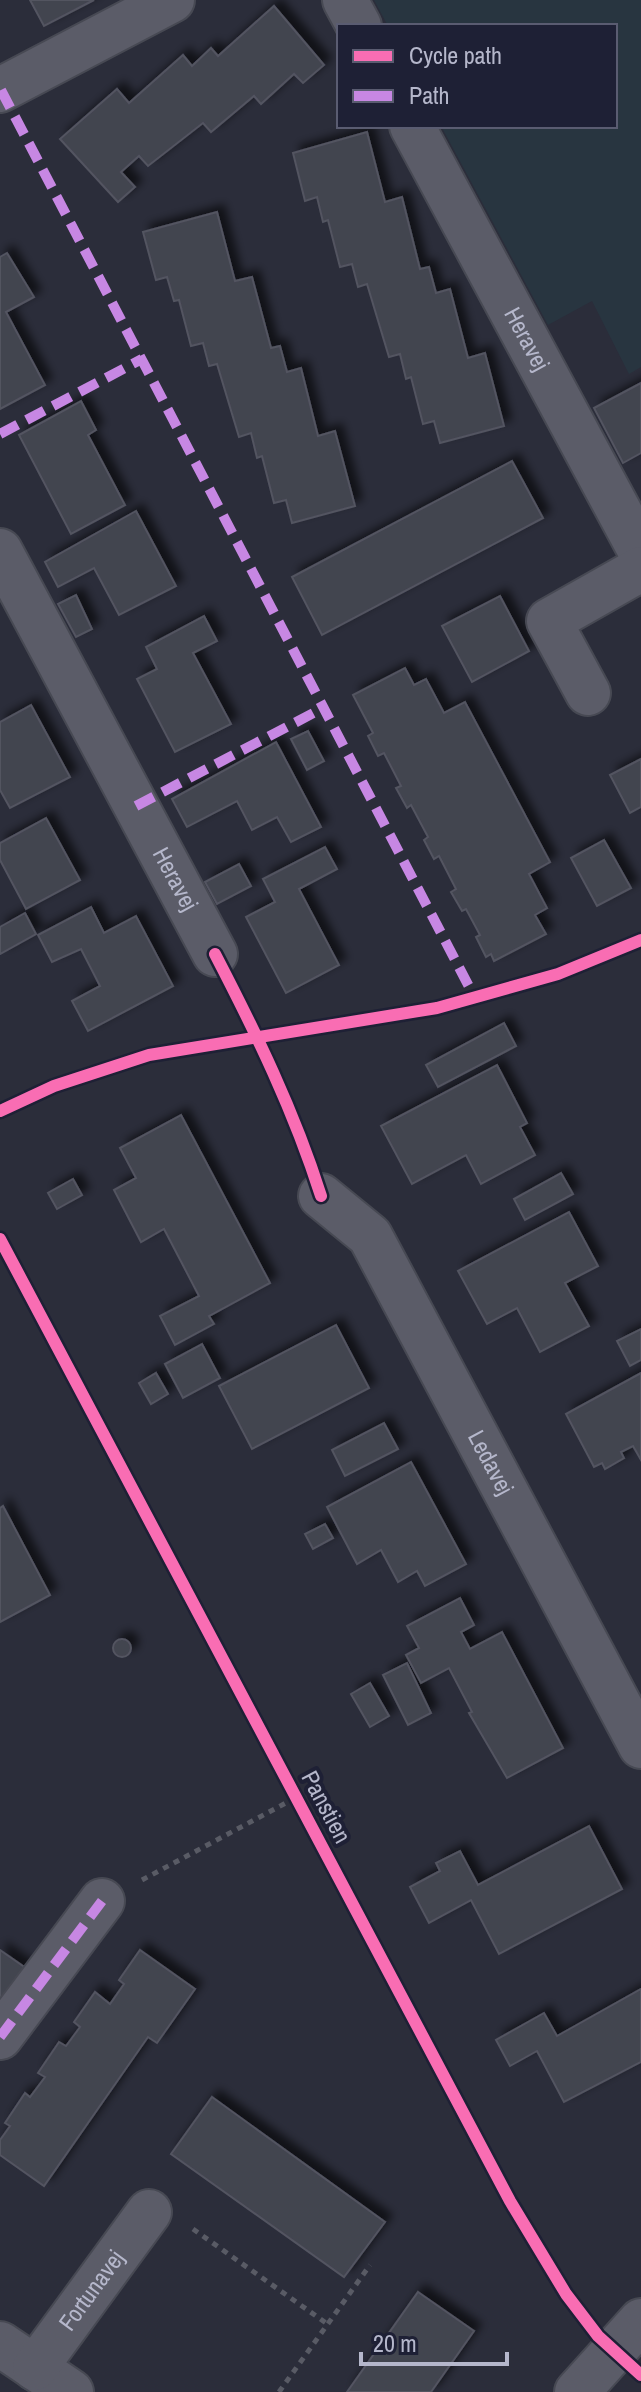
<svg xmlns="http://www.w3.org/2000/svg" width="641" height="2392" viewBox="0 0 641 2392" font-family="'Archivo Narrow',sans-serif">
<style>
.green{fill:#283540}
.building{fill:#434450;stroke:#535461;stroke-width:2;filter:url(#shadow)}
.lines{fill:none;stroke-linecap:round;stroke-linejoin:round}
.minor-casing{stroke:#474953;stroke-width:48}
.path{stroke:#595b65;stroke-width:5;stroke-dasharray:6 6;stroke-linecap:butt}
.minor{stroke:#5b5c68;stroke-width:44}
.quiet{stroke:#c787e3;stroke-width:10;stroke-dasharray:20 10;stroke-linecap:butt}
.cycleway-casing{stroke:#1e2035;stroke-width:17}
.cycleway{stroke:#f96db3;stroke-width:12}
.labels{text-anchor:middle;stroke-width:8;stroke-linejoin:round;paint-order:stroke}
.street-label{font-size:24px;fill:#b5b7cb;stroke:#1e2035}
</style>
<defs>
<filter id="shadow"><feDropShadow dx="7" dy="-7" stdDeviation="4" flood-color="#0009"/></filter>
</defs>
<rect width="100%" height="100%" fill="#2b2d3a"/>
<polygon class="green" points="374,0 641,0 641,367 629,374 592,301 548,325 441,126 615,126 615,26 388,26"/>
<g class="building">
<polygon points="30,0 94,0 44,26"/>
<polygon points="274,6 324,65 303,83 294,74 261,104 254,96 211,132 203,123 148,166 139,156 121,172 135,187 118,202 60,139 117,89 129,103 183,55 192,66 211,48 218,56"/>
<polygon points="367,132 385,202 402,197 420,269 429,267 436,293 450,289 468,358 485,353 504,426 440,443 434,421 423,424 411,377 406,379 400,354 389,357 367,284 358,287 352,264 340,267 328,220 323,222 317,197 305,201 293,153"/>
<polygon points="217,212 235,281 252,277 271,348 280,346 287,372 301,368 318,436 335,431 355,506 292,523 286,500 274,503 262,456 257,458 251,433 239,437 217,364 209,366 203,343 191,346 179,300 174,301 167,277 156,280 143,232"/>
<polygon points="7,253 34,297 6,312 45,385 0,409 0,257"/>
<polygon points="641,383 641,453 623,463 594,408"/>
<polygon points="81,401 96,430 88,435 125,505 71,534 19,435"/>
<polygon points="512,461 543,518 322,635 292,577"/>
<polygon points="136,511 176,586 119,615 94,568 58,587 45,562"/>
<polygon points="76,595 92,629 76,637 58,604"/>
<polygon points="500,596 529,651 472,682 442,626"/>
<polygon points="204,616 217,641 193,653 231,724 175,752 137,679 157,669 146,647"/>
<polygon points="405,668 414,685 426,679 444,713 465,702 550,862 529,874 547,908 535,915 546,934 494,961 491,954 486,957 476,937 480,935 466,909 462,911 451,892 456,889 439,856 434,859 424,840 428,837 411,805 407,808 396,788 401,786 384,753 378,756 368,736 373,733 353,695"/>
<polygon points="31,705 70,777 10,808 0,790 0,722"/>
<polygon points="308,731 324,761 307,770 291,739"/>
<polygon points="276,742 321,827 291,842 277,817 252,830 237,801 187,827 172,799"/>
<polygon points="641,759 641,807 630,813 610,775"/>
<polygon points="46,818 80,880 26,909 0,860 0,843"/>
<polygon points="604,840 631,888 597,906 571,858"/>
<polygon points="325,847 337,869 299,889 339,965 286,993 246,917 275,902 263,879"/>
<polygon points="239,864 251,886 217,904 205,882"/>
<polygon points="91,907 104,933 136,916 173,986 88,1031 72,1001 100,986 81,949 52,962 38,935"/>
<polygon points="25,913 36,934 0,954 0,927"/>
<polygon points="504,1023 516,1046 438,1087 426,1065"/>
<polygon points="497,1065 527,1123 520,1127 535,1155 481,1184 466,1155 412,1184 381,1126"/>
<polygon points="181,1115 270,1283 209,1316 214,1324 175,1345 160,1316 199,1296 164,1229 141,1242 114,1190 136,1178 120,1148"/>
<polygon points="561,1173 573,1194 525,1220 514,1199"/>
<polygon points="73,1179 82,1195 57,1209 48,1193"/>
<polygon points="569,1212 598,1266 565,1283 589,1326 540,1352 517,1308 487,1324 458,1271"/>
<polygon points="336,1325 369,1388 252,1449 219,1386"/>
<polygon points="641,1329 641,1360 630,1366 617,1341"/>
<polygon points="202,1344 220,1378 183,1398 165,1364"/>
<polygon points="156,1373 168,1394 151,1404 139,1383"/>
<polygon points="641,1373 641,1460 633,1446 621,1452 624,1458 605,1469 602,1463 594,1467 566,1414"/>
<polygon points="384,1423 398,1449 345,1476 332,1450"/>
<polygon points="411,1462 466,1564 425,1586 417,1571 398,1582 381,1550 357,1564 327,1507"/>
<polygon points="3,1506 50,1595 0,1622 0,1508"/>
<polygon points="325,1524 333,1538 313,1549 305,1534"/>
<polygon points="460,1598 474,1625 461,1632 470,1649 502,1632 563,1748 507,1778 469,1713 472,1712 449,1668 421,1683 406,1655 419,1648 407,1626"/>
<circle cx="122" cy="1648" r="9"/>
<polygon points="407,1663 431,1713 408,1725 383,1675"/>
<polygon points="370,1683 389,1716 370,1727 351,1694"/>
<polygon points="589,1826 622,1889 499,1954 471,1900 429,1923 410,1887 440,1871 436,1863 460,1851 478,1885"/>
<polygon points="0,1950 33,1973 0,2020"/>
<polygon points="140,1950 195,1989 157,2043 148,2037 44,2186 0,2155 0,2140 10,2126 5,2123 25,2093 30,2097 45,2077 38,2073 59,2042 66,2046 80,2027 74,2022 95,1992 110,2004 124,1984 119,1980"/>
<polygon points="641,1989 641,2062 564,2102 537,2051 510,2066 496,2040 544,2013 557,2036"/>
<polygon points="212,2097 385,2222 344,2277 171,2154"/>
<polygon points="418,2292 474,2331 431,2392 347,2392"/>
</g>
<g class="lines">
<g class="minor-casing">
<g id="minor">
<polyline points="345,0 359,26"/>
<polyline points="0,90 172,0"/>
<path id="s1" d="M412,126l229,426"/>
<path id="s2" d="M0,551l215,403"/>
<polyline points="588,693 549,621 641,569"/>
<path id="s3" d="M321,1196l49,40 271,510"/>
<polyline points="0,2037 102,1901"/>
<polyline points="0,2344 71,2392"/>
<path id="s4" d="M35,2368l114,-156"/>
<polyline points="577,2392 641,2321"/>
</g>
</g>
<g class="path">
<polyline points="142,1880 297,1797"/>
<polyline points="193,2229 326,2323"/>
<polyline points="279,2392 370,2265"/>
</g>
<use href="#minor" class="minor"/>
<g class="quiet">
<polyline points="1,90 475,998"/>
<polyline points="0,434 142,359"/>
<polyline points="136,806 323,708"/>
<polyline points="0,2037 102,1901"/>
</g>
<g class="cycleway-casing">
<g id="cycleway">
<path d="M215,954c41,79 79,157 106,242"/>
<polyline points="0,1111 54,1086 149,1055 437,1008 558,974 641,940"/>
<polyline points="0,1239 510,2201 566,2294 598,2336 641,2375"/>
</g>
</g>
<use href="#cycleway" class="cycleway"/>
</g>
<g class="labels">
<g class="street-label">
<text dy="8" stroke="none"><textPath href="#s1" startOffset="242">Heravej</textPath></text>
<text dy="8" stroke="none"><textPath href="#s2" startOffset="372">Heravej</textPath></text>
<text dy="8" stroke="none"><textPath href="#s3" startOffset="320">Ledavej</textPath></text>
<text transform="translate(326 1807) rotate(62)" y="8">Panstien</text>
<text dy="8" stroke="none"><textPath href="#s4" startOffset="96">Fortunavej</textPath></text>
</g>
</g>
<rect x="337" y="24" width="280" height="104" fill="#1e2035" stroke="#5a5c71" stroke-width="2"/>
<rect x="353" y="50" width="40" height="12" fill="#f96db3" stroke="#5a5c71" stroke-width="2"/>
<text x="409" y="64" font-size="24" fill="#b5b7cb">Cycle path</text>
<rect x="353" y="90" width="40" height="12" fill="#c787e3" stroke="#5a5c71" stroke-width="2"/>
<text x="409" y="104" font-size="24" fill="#b5b7cb">Path</text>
<path d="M361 2352v12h146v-12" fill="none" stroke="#b5b7cb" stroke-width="4"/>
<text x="373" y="2352" font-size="24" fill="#b5b7cb" stroke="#1e2035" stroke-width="6" paint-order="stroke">20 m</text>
</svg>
